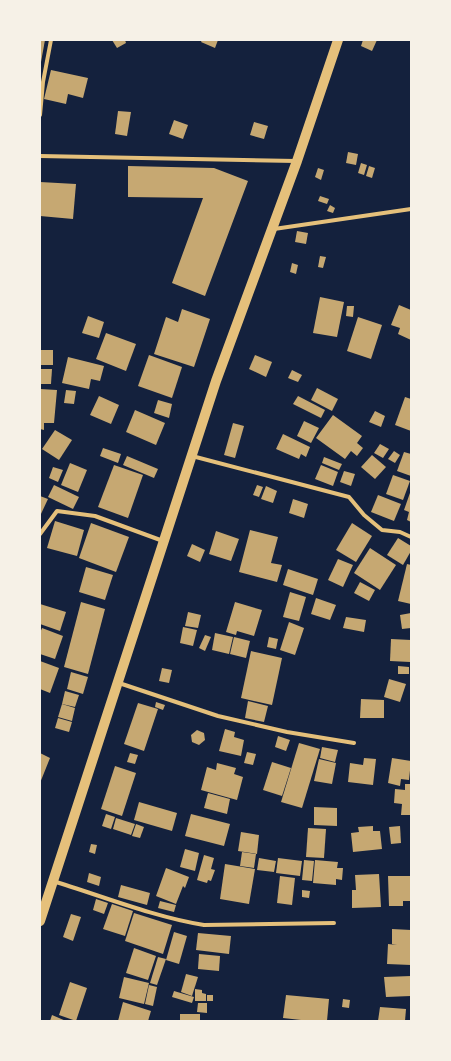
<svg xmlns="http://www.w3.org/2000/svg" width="451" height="1061" viewBox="0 0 451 1061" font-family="Commissioner,sans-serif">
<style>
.building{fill:#c6a872}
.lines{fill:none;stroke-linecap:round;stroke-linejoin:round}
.minor{stroke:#e5c07b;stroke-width:4}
.primary{stroke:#e5c07b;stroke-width:10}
</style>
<rect width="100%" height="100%" fill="#14213d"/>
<g class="building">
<polygon points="40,40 45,40 41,62 40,62"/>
<polygon points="112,40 125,40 126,43 117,48"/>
<polygon points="202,40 218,40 215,48 201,42"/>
<polygon points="363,40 377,40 372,51 361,46"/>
<polygon points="51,70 88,78 83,98 68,94 66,104 44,99"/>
<polygon points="118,111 131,112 127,136 115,134"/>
<polygon points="174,120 188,125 183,139 169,134"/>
<polygon points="254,122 268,126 264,139 250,135"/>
<polygon points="348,152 358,154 356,165 346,163"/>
<polygon points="361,163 367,165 364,175 358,173"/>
<polygon points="128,166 214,168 248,181 205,296 172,283 203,198 128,197"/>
<polygon points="369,166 375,168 372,178 366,176"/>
<polygon points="318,168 324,170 321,180 315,177"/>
<polygon points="40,182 76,184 73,219 40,216"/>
<polygon points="320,196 329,199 327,204 318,201"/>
<polygon points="330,205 335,208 333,213 327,211"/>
<polygon points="297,231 308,233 306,244 295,242"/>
<polygon points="320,256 326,257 323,268 318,267"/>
<polygon points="292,263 298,265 296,274 290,272"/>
<polygon points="320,297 344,302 337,337 313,333"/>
<polygon points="399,305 411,310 411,340 398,334 400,328 391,325"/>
<polygon points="347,306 354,306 353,317 346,316"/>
<polygon points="182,309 210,319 194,367 154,354 166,317 178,322"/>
<polygon points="88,316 104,322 99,338 82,333"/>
<polygon points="358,317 382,325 371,359 347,351"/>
<polygon points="106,333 136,344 126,371 96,359"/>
<rect x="40" y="350" width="13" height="15"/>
<polygon points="149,355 182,367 172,398 138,386"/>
<polygon points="255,355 272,362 266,377 249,369"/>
<polygon points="68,357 104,366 100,381 91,379 89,389 62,383"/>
<polygon points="40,369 52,369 51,384 40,384"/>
<polygon points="292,370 302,375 298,382 288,378"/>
<polygon points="317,388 338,399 332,411 311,400"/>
<polygon points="40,389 57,390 54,423 44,423 44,430 40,429"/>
<polygon points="66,390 76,391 74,404 64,403"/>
<polygon points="99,396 119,405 111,424 90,415"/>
<polygon points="298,396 325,410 321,418 293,404"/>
<polygon points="405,397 411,399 411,431 395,425"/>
<polygon points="158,400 172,404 169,418 154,413"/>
<polygon points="135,410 165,423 156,445 126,432"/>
<polygon points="375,411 385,416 381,427 369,422"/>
<polygon points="333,415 362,436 357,443 363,448 357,456 351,451 345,459 316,438"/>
<polygon points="304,421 319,428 311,443 297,436"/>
<polygon points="233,423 244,426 235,458 224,455"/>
<polygon points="55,430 72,440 59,460 42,449"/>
<polygon points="283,434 310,447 306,457 301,454 299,459 276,449"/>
<polygon points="380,444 389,449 383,458 374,453"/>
<polygon points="103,448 121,454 118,463 100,456"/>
<polygon points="394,451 400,455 395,463 388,459"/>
<polygon points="404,452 411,454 411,476 397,471"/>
<polygon points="372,455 386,467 375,479 361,467"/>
<polygon points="127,456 158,469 154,478 123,465"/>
<polygon points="324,457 342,464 339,470 322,463"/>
<polygon points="70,463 87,470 78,492 61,485"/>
<polygon points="114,465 143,475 128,518 98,507"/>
<polygon points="321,465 338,472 333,486 315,479"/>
<polygon points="53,467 63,470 58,482 49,478"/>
<polygon points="344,471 355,474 351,486 340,482"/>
<polygon points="393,475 410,481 403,500 386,494"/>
<polygon points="54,485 79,497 73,509 48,497"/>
<polygon points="257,485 263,487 259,497 253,495"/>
<polygon points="266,486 277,491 273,503 261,499"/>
<polygon points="411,490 411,522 407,520 409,512 404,510"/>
<polygon points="378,495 401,504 394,521 371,512"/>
<polygon points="40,496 48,499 40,516"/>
<polygon points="293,499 308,504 304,518 289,513"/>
<polygon points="55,521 84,530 77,556 47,548"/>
<polygon points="91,523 129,537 116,572 79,558"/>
<polygon points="352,523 372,536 356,562 336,550"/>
<polygon points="250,530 278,537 271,563 282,565 277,582 239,572"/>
<polygon points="216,531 239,539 231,561 209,554"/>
<polygon points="398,538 411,546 411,551 403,565 387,555"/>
<polygon points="192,544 205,550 200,562 187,556"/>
<polygon points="370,548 396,565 380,590 354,573"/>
<polygon points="338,559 353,565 343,587 328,580"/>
<polygon points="407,564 411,565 411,604 398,601"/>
<polygon points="86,567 113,575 105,600 79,592"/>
<polygon points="288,569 318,579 313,595 283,585"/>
<polygon points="360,582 375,590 369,601 354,593"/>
<polygon points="290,592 306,597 299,621 283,617"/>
<polygon points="316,598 336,605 330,620 311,614"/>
<polygon points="81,602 105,609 88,674 64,667"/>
<polygon points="235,602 262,610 254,636 237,631 236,635 226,632"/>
<polygon points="40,604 66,612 60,631 40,624"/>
<polygon points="188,612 201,615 198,628 185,626"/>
<polygon points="411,613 411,628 402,629 400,615"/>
<polygon points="346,617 366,620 364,632 343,628"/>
<polygon points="289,622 304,628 295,655 280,650"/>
<polygon points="183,627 197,630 193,646 180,643"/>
<polygon points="42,628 63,636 55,659 40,654 40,633"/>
<polygon points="215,633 233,637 229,654 212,650"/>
<polygon points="205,635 211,637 205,651 199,648"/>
<polygon points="234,637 250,641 246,658 230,654"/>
<polygon points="269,637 278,639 276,649 267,647"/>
<polygon points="391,639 411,640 410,662 390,661"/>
<polygon points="251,651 282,658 272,705 241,698"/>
<polygon points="40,661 59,668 50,693 40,689"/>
<polygon points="398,666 409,667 409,674 398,674"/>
<polygon points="162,668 172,670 169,683 159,681"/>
<polygon points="71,672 88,677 83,694 67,689"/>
<polygon points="389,679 406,684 400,702 384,697"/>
<polygon points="65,691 79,695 75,707 62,704"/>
<polygon points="361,699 384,700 384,718 360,718"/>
<polygon points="248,701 268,706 264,722 245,718"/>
<polygon points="156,702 165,705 163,710 155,707"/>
<polygon points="138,703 158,709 144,751 124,744"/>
<polygon points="62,704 75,708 72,721 58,717"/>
<polygon points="58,718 72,722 69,732 55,728"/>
<polygon points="225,729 235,732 234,737 244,740 241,756 219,751"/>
<polygon points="197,730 204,733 205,740 199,745 192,742 191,735"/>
<polygon points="278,736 290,740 286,751 275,747"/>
<polygon points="299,743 320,749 302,808 281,802"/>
<polygon points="322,747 338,750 335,762 320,758"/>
<polygon points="247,752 256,754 253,765 244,763"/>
<polygon points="40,753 50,758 40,783"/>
<polygon points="130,753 138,755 135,764 127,762"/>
<polygon points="364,758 376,759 373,785 348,782 350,763 363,765"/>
<polygon points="392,758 411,761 409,780 401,779 400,786 388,783"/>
<polygon points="319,759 336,763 332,784 314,781"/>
<polygon points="272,762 291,768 282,796 263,790"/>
<polygon points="217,763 236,768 234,774 243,777 237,800 201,790 207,767 216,770"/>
<polygon points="115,766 136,773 122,816 101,809"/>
<polygon points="405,784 411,784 411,815 401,815 402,804 394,803 395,789 405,790"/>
<polygon points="208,793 230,799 227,814 204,808"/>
<polygon points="139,802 177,813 172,831 134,820"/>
<polygon points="314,807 337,808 337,826 314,825"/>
<polygon points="106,814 115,817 111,829 102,826"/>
<polygon points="191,814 230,824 224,846 185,836"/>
<polygon points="116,818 135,824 131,835 113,829"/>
<polygon points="136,824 144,827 140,838 132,836"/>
<polygon points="373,826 373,831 380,831 382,849 353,852 351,833 359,832 358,827"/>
<polygon points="400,826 401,843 391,844 389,827"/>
<polygon points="308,828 326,829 324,858 306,857"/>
<polygon points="241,832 259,835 257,854 238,851"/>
<polygon points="91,844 97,845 95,854 89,852"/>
<polygon points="185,849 199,853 195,871 180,867"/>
<polygon points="242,852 256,854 254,868 240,866"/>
<polygon points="204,855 214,858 211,869 215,870 211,881 208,880 207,883 197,880"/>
<polygon points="259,858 276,861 274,872 257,870"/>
<polygon points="278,858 302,861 300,876 276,873"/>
<polygon points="304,860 314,861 312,881 302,880"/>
<polygon points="315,860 338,862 337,868 343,868 342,880 336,879 336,885 313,883"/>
<polygon points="225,864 255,869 249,904 220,899"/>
<polygon points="166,868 189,877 185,888 183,886 176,904 156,896"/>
<polygon points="89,873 101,877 99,886 87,882"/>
<polygon points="379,874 381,907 352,908 352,890 356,890 355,875"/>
<polygon points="280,876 295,878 292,905 277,903"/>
<polygon points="388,876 410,876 411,901 403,901 403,906 389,906"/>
<polygon points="121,885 150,893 147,905 118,897"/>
<polygon points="302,890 310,891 309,898 302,897"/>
<polygon points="96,899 108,903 104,914 93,910"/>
<polygon points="160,901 176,905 174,912 158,908"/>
<polygon points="112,904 133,911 125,936 103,929"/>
<polygon points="134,913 172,925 163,954 125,941"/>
<polygon points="71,914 81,917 73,941 63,937"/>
<polygon points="392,929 411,930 411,965 387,964 388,944 397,945 392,944"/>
<polygon points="174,932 187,936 179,964 166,960"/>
<polygon points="198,933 231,936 229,954 196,950"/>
<polygon points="134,948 156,956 148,980 126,973"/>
<polygon points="199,954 220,956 219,971 198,969"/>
<polygon points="158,957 166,959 157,985 150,983"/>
<polygon points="186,974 198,977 192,996 181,992"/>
<polygon points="411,976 411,996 386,997 384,977"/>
<polygon points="124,977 149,983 144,1004 119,998"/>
<polygon points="70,982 87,988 76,1021 59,1015"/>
<polygon points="149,985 157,987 153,1006 145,1004"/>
<polygon points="195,989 202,990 202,993 206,994 206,1001 195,1001"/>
<polygon points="174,991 194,997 192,1003 172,997"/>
<rect x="207" y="995" width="6" height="6"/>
<polygon points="286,995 329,999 327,1021 310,1021 283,1018"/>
<polygon points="343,999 350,1000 349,1008 342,1007"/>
<polygon points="123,1002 151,1011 148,1021 118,1021"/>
<polygon points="198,1003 207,1003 207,1013 197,1012"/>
<polygon points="380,1007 406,1009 405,1021 378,1021"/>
<rect x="180" y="1014" width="20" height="7"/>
<polygon points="52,1015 66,1021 50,1021"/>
</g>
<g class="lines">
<g class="minor">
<polyline points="40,115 43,82 51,40"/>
<polyline points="40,156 296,161"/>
<polyline points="274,229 411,209"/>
<polyline points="192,456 349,497 364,515 382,530 400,532 411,537"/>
<polyline points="40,534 57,511 95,516 163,541"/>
<polyline points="119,683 218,716 287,732 354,743"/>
<path d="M53,881c49,15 101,36 151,44l130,-2"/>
</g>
<polyline class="primary" points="40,921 216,381 297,161 338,40"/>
</g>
<rect width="451" height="1061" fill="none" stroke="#f6f1e7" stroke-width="82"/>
</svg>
